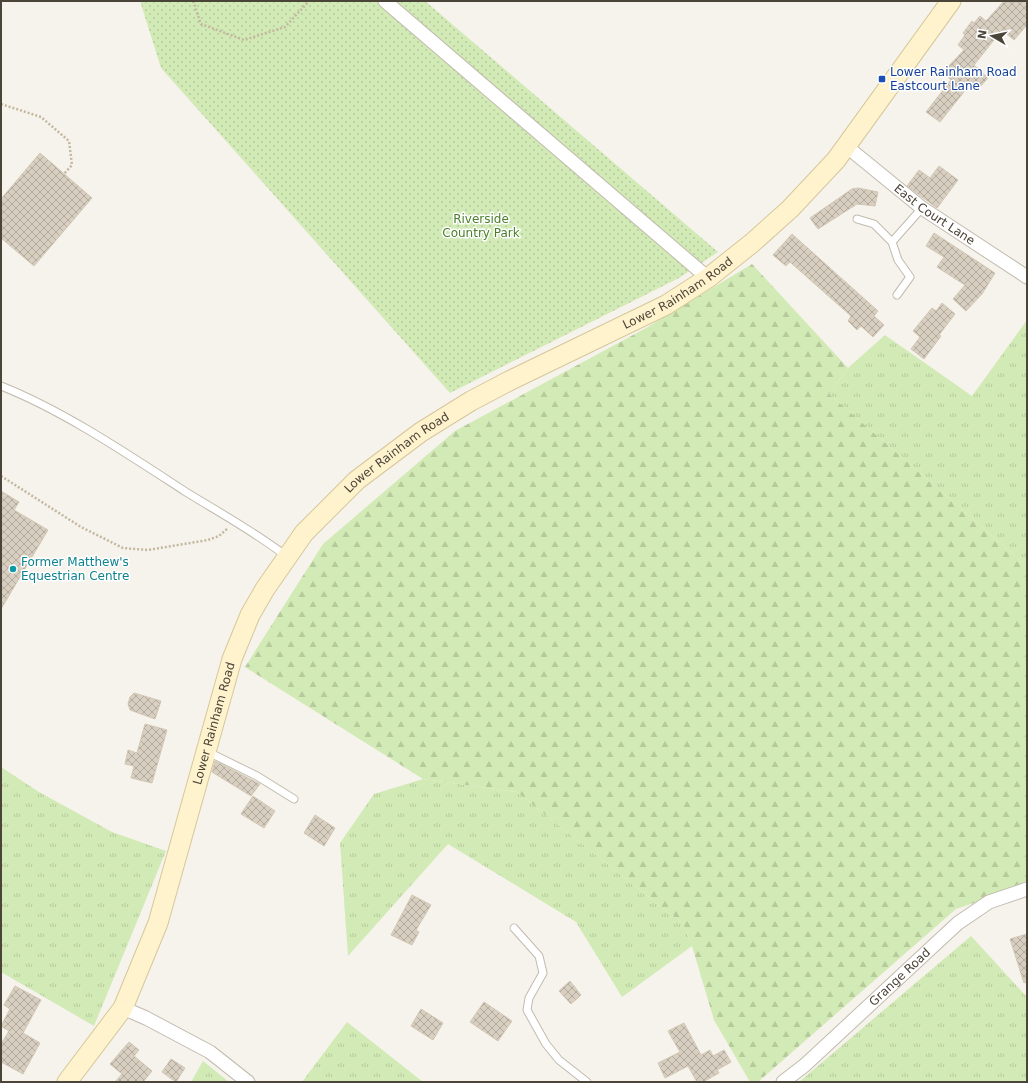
<svg xmlns="http://www.w3.org/2000/svg" width="1028" height="1083" viewBox="0 0 1028 1083" font-family="'DejaVu Sans',sans-serif">
<style>
.grass{fill:url(#grass-tufts)}
.forest{fill:url(#forest-firs)}
.park{fill:url(#park-dots)}
.building{fill:url(#building-cross-hatch);stroke:#d3c7b4}
.lines{fill:none;stroke-linecap:round;stroke-linejoin:round}
.lane-casing{stroke:#c2bbae;stroke-width:9}
.street-casing{stroke:#c2bbae;stroke-width:15}
.secondary-casing{stroke:#d6c79b;stroke-width:21}
.path{stroke:#c4b79f;stroke-width:2.5;stroke-dasharray:2 2;stroke-linecap:butt}
.lane{stroke:#fff;stroke-width:7}
.street{stroke:#fff;stroke-width:13}
.secondary{stroke:#fff3cd;stroke-width:19}
.transit-dot{fill:#1a4fb4;stroke:#fff;stroke-width:1.5}
.culture-dot{fill:#0f9aa8;stroke:#fff;stroke-width:1.5}
.labels{text-anchor:middle;stroke-width:3;stroke-linejoin:round;paint-order:stroke}
.transit-label{font-size:12px;fill:#164399;stroke:#fff;text-anchor:start}
.street-label{font-size:12px;fill:#4b4439;stroke:#fff}
.park-label{font-size:12px;fill:#4a7f2a;stroke:#fff}
.culture-label{font-size:12px;fill:#0d838f;stroke:#fff;text-anchor:start}
</style>
<defs>
<pattern id="grass-tufts" width="24" height="20" patternUnits="userSpaceOnUse"><rect width="24" height="20" fill="#d2eab5"/><path d="M3 7l-1-3M5 7V3M7 7l1-3M15 17l-1-3M17 17v-4M19 17l1-3" fill="none" stroke="#b6ca9c"/></pattern>
<pattern id="forest-firs" width="22" height="20" patternUnits="userSpaceOnUse"><rect width="22" height="20" fill="#d2eab5"/><path d="M5 1l3.5 6h-7zM16 11l3.5 6h-7z" fill="#b6ca9c"/></pattern>
<pattern id="park-dots" width="8" height="8" patternUnits="userSpaceOnUse"><rect width="8" height="8" fill="#d2eab5"/><path d="M2 2h.1M6 6h.1" fill="none" stroke="#b6ca9c" stroke-width="1.8" stroke-linecap="round"/></pattern>
<pattern id="building-cross-hatch" width="8" height="8" patternUnits="userSpaceOnUse"><rect width="8" height="8" fill="#d8cfc1"/><path d="M0 0l8 8M0 8l8-8" fill="none" stroke="#b1aa9e"/></pattern>
</defs>
<rect width="100%" height="100%" fill="#f6f3ec"/>
<g class="grass">
<polygon points="1027,320 1027,566 829,394 848,368 885,335 972,396"/>
<polygon points="1,767 39,792 112,832 166,851 94,1026 1,972"/>
<polygon points="423,779 517,792 683,924 692,946 622,997 576,922 448,844 348,956 340,843 374,794"/>
<polygon points="971,936 1027,997 1027,1082 799,1082"/>
<polygon points="347,1022 423,1082 302,1082"/>
<polygon points="203,1061 229,1082 191,1082"/>
</g>
<polygon class="forest" points="752,264 848,368 829,394 1027,566 1027,885 956,909 758,1082 750,1082 714,1020 692,946 683,924 517,792 423,779 245,667 323,544 455,431 646,328"/>
<polygon class="park" points="140,1 425,1 718,252 679,278 450,393 161,68"/>
<g class="building">
<polygon points="1004,1 1027,1 1027,25 1014,40 1002,30 974,65 988,78 978,89 971,83 940,122 926,112 951,80 943,72 964,50 958,45 965,35 963,33 972,21 974,23 980,16 986,21"/>
<polygon points="40,153 92,198 34,266 1,238 1,199"/>
<polygon points="939,166 958,180 937,208 907,186 919,170 930,178"/>
<polygon points="858,188 878,192 875,206 857,204 818,229 810,218 852,189"/>
<polygon points="934,233 995,273 982,294 966,311 953,299 965,285 937,267 944,257 926,246"/>
<polygon points="792,234 878,311 874,316 884,325 873,337 861,326 857,330 848,321 851,316 790,262 786,266 773,255"/>
<polygon points="942,303 955,314 939,335 941,336 924,359 911,349 920,337 913,331 932,308 936,311"/>
<polygon points="1,491 19,502 14,510 48,530 1,609"/>
<polygon points="134,693 161,701 155,719 130,710 128,704 130,697"/>
<polygon points="145,724 167,730 152,783 131,778 134,766 125,764 128,750 137,753"/>
<polygon points="215,761 260,784 251,796 212,772"/>
<polygon points="253,796 275,811 264,828 241,814"/>
<polygon points="315,815 335,828 324,846 304,833"/>
<polygon points="412,895 431,905 416,930 419,932 412,945 391,935"/>
<polygon points="1027,934 1027,982 1024,983 1010,939"/>
<polygon points="570,981 581,995 571,1004 559,991"/>
<polygon points="15,986 41,1000 23,1033 40,1043 23,1074 1,1062 1,1044 9,1031 1,1026 10,1009 4,1005"/>
<polygon points="484,1002 512,1021 498,1041 470,1022"/>
<polygon points="421,1009 443,1023 433,1040 411,1026"/>
<polygon points="684,1023 701,1055 710,1050 713,1056 724,1050 731,1062 717,1070 719,1073 703,1082 697,1082 688,1066 665,1078 658,1063 680,1052 668,1031"/>
<polygon points="129,1042 139,1050 134,1056 152,1071 143,1082 115,1082 122,1074 110,1064"/>
<polygon points="171,1059 185,1068 176,1082 162,1072"/>
</g>
<g class="lines">
<g class="lane-casing">
<g id="lane">
<polyline points="857,219 874,224 892,242 922,208"/>
<polyline points="892,242 898,260 910,277 897,295"/>
<path d="M1,386c63,25 128,69 185,106 34,21 69,40 100,64"/>
<polyline points="206,751 257,776 294,799"/>
<polyline points="514,928 539,956 543,973 529,998 527,1010 546,1044 559,1060 587,1082"/>
</g>
</g>
<g class="street-casing">
<g id="street">
<polyline points="385,1 708,278"/>
<path id="s1" d="M846,146l76,62 105,69"/>
<polyline points="123,1008 146,1018 210,1052 248,1082"/>
<path id="s2" d="M783,1082l22,-17 153,-142 31,-21 38,-13"/>
</g>
</g>
<g class="secondary-casing">
<g id="secondary">
<path id="s3" d="M67,1082l56,-74 35,-85 74,-264 18,-44 15,-26 39,-56 53,-53 64,-48 50,-31 38,-20 157,-76 42,-27 44,-35 38,-34 46,-49 115,-159"/>
</g>
</g>
<g class="path">
<polyline points="193,1 201,24 244,40 285,27 309,1"/>
<polyline points="1,104 41,117 69,141 72,165 64,174"/>
<polyline points="1,476 81,527 123,548 148,550 208,540 219,536 227,529"/>
</g>
<use href="#lane" class="lane"/>
<use href="#street" class="street"/>
<use href="#secondary" class="secondary"/>
</g>
<rect class="transit-dot" x="878" y="75" width="8" height="8" rx="2"/>
<circle class="culture-dot" cx="13" cy="569" r="4"/>
<g class="labels">
<g class="transit-label">
<text x="890" y="76">Lower Rainham Road<tspan x="890" dy="14">Eastcourt Lane</tspan></text>
</g>
<g class="street-label">
<text dy="4" stroke="none"><textPath href="#s1" startOffset="112">East Court Lane</textPath></text>
<text dy="4" stroke="none"><textPath href="#s3" startOffset="1052">Lower Rainham Road</textPath></text>
<text dy="4" stroke="none"><textPath href="#s3" startOffset="728">Lower Rainham Road</textPath></text>
<text dy="4" stroke="none"><textPath href="#s3" startOffset="392">Lower Rainham Road</textPath></text>
<text dy="4" stroke="none"><textPath href="#s2" startOffset="157">Grange Road</textPath></text>
</g>
<g class="park-label">
<text x="481" y="223">Riverside<tspan x="481" dy="14">Country Park</tspan></text>
</g>
<g class="culture-label">
<text x="21" y="566">Former Matthew's<tspan x="21" dy="14">Equestrian Centre</tspan></text>
</g>
</g>
<rect width="1028" height="1083" fill="none" stroke="#4b4439" stroke-width="4"/>
<g transform="translate(992 36) rotate(279)" stroke="#ffffff" stroke-width="3" paint-order="stroke">
<path d="M0-3L7 15L0 10L-7 15Z" fill="#4b4439"/>
<text y="-6" font-size="11" font-weight="bold" text-anchor="middle" fill="#4b4439">N</text>
</g>
</svg>
